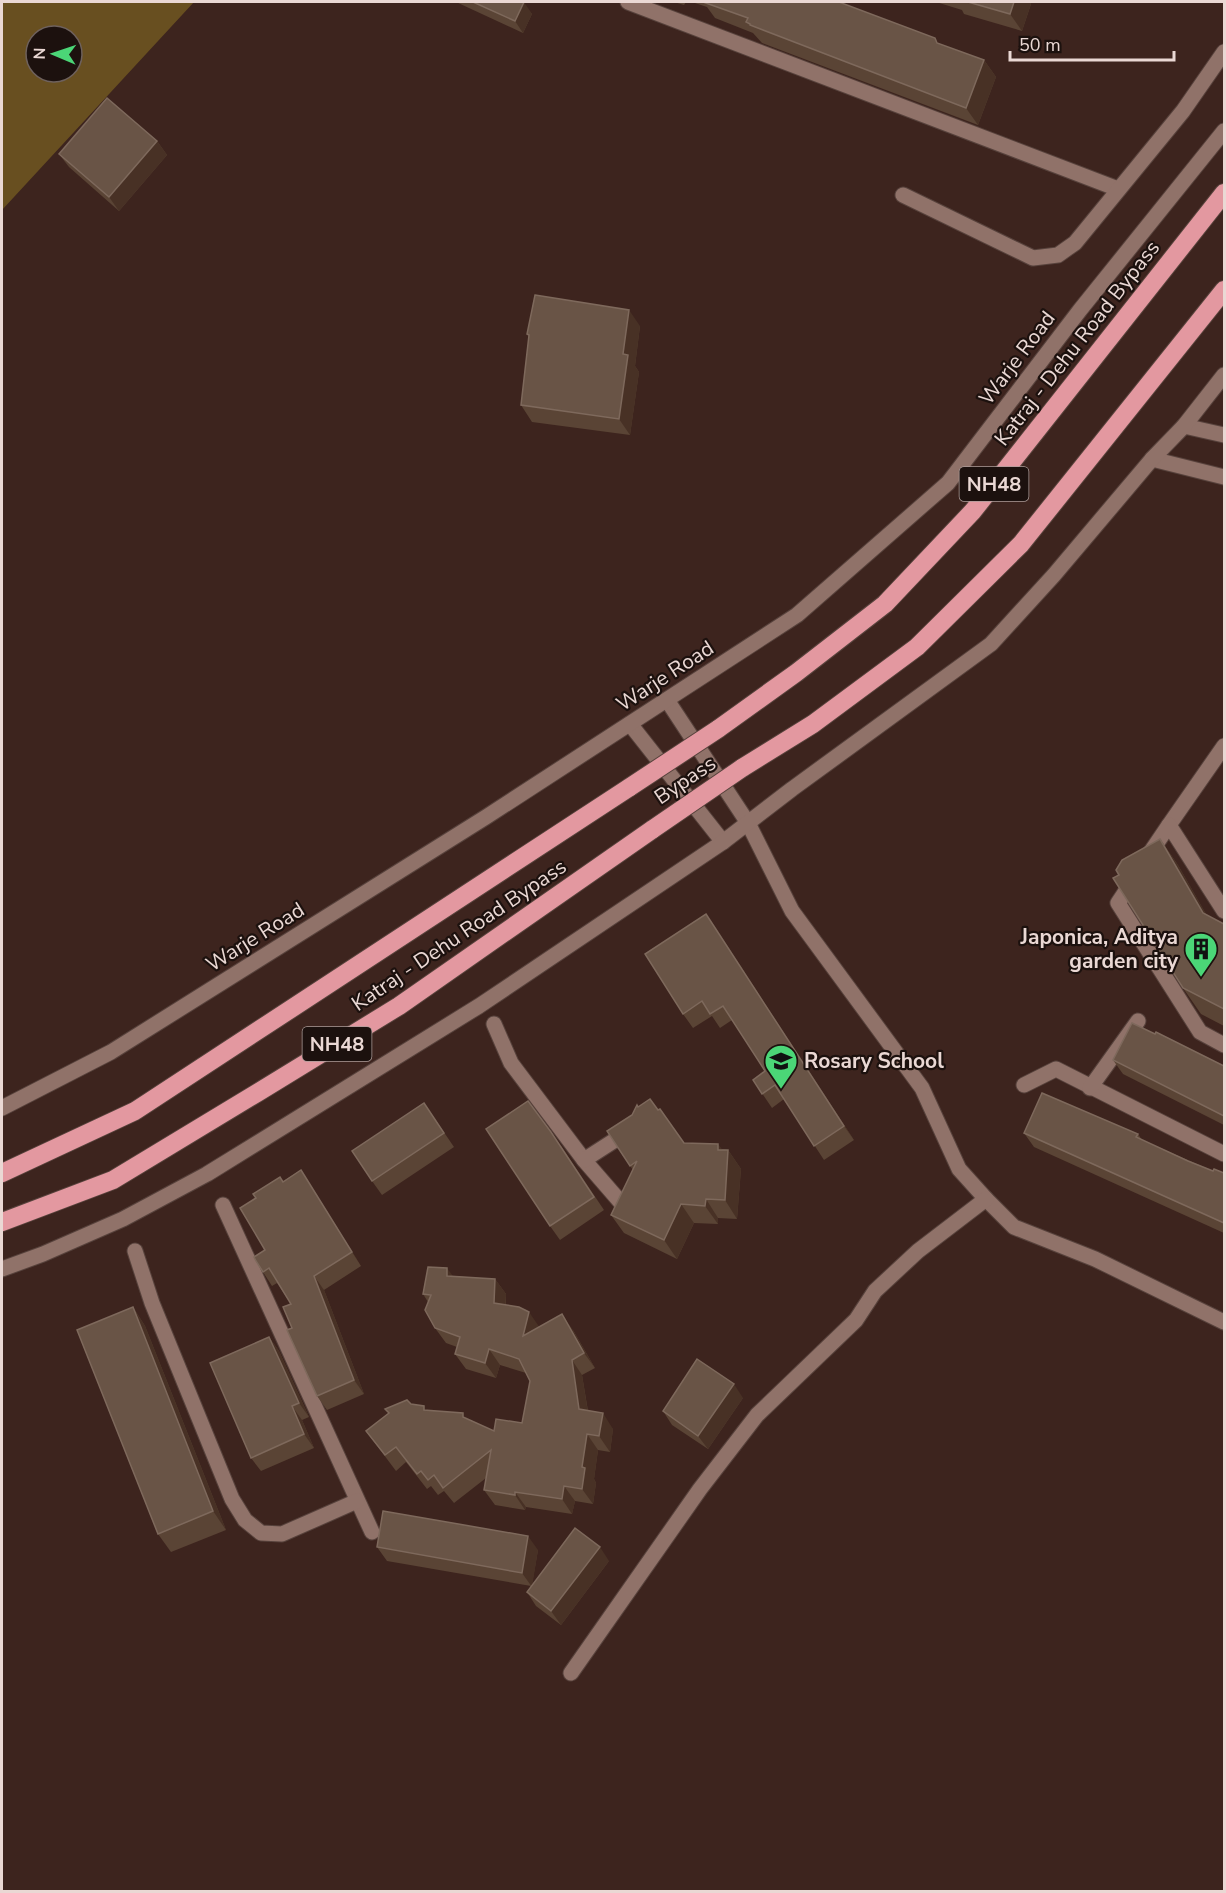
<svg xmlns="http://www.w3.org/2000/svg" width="1226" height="1893" viewBox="0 0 1226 1893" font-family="'Nunito Sans',sans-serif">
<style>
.forest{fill:#684f20;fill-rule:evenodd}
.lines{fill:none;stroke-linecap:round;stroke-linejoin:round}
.minor-casing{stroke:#57423c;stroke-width:17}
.highway-casing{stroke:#57423c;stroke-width:20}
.minor{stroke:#907269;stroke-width:15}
.highway{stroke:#e398a0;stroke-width:18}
.highway-bridge-casing{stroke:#57423c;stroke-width:20;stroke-linecap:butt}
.highway-bridge{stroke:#e398a0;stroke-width:18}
.wall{fill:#5a4435}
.shaded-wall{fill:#483125}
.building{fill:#695446;stroke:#7e695c;stroke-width:1.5}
.labels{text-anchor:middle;stroke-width:4.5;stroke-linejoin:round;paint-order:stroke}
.shield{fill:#1c110e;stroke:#ac9c99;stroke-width:1.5}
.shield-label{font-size:20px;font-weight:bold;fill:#ead8d4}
.street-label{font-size:21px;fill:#ead8d4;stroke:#1c110e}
.poi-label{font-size:21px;font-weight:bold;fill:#ead8d4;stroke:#1c110e;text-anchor:end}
</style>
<rect width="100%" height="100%" fill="#3d241e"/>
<path class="forest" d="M2,2h192l-192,208zM36,36h36v36h-36z"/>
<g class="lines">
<g class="minor-casing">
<g id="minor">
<polyline points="628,2 1118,189"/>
<polyline points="903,195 1033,258 1058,255 1075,243 1183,111 1224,52"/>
<polyline points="1184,426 1224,435"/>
<polyline points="1152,459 1224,477"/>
<polyline points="667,700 748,823 792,911 922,1088 959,1169 986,1199 1014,1227 1095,1259 1224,1322"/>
<polyline points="630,724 723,842"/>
<polyline points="1169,825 1224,746"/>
<polyline points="1148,856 1169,825 1224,911"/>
<polyline points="1134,879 1118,903 1200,1032 1224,1045"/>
<polyline points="494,1024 511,1063 584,1160 623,1205"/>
<polyline points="1024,1085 1056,1069 1224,1154"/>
<polyline points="1090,1088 1138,1021"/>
<polyline points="2,1108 111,1052 486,817 797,615 948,483 1080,310 1224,131"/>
<polyline points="584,1160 629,1131"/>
<polyline points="223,1205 372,1532"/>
<polyline points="135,1251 152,1303 232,1499 245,1520 261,1533 282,1534 357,1501"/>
<polyline points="2,1269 43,1254 123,1219 207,1174 479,1006 723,842 792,789 991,644 1054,575 1152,459 1184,426 1224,375"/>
<polyline points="571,1673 700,1489 757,1415 856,1320 875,1291 918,1251 986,1199"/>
</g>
</g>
<g class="highway-casing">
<g id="highway">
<polyline points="718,729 796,673 885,604 973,511 1224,193"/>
<polyline points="742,768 813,724 917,647 1021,544 1224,290"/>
<polyline points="2,1173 135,1111 630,787"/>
<polyline points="2,1222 113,1180 257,1093 399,1006 653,829"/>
</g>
</g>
<use href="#minor" class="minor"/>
<use href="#highway" class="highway"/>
<g class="highway-bridge-casing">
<g id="highway-bridge">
<polyline points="630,787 718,729"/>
<polyline points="653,829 742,768"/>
</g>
</g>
<use href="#highway-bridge" class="highway-bridge"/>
</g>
<g class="wall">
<polygon points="456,2 522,2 532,14 523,33"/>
<polygon points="674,2 686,2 684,5"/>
<polygon points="692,2 839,2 939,44 984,60 996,77 978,125 762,43 753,33 715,18 707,7"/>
<polygon points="936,2 1029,2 1031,4 1022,31 964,14 962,10"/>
<polygon points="157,141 167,155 119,211 69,167 59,154"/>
<polygon points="640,326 635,366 639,372 630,435 532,422 521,405 529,337 527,334"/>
<polygon points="1160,839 1178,865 1207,916 1224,924 1224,1026 1201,1014 1183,988 1119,875"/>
<polygon points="706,914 854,1140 824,1160 784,1099 772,1108 753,1080 765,1071 732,1020 720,1028 712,1016 693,1028 683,1014"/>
<polygon points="1155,1034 1224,1066 1224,1125 1123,1074 1113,1060"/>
<polygon points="424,1103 454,1147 382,1195 372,1181"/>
<polygon points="638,1107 658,1110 684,1143 728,1150 741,1169 737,1219 718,1218 718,1224 694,1223 677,1259 624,1233 611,1215 633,1170 607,1131 632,1115"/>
<polygon points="1024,1133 1138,1134 1142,1140 1213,1171 1224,1173 1224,1233 1034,1147"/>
<polygon points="561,1146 604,1210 560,1240 550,1226"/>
<polygon points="301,1170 310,1184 361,1266 324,1290 364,1394 327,1410 317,1396 292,1328 291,1304 277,1283 272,1286 263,1272 265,1250 283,1181"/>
<polygon points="453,1276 495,1279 506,1294 506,1305 540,1327 573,1330 595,1368 582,1375 588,1411 613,1429 610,1452 598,1450 594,1479 596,1483 593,1504 575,1501 572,1514 526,1507 525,1510 495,1505 484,1490 486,1478 454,1503 444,1491 438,1495 431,1486 427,1489 406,1462 396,1471 366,1431 411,1404 427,1411 467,1419 494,1431 522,1423 530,1381 526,1373 500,1365 496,1378 466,1369 455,1354 457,1347 446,1343 435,1328 428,1302 423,1294"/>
<polygon points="133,1307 145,1326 226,1530 171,1552 158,1534"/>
<polygon points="269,1337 279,1351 309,1417 302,1420 314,1448 261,1471 251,1458"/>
<polygon points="743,1398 708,1449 672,1425 663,1411"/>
<polygon points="377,1547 538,1550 532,1584 609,1561 561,1625 536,1606 527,1592 531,1586 387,1561"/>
</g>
<g class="shaded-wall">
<polygon points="524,2 532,14 523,33 515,21"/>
<polygon points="1014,2 1029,2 1031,4 1022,31 1010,14"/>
<polygon points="984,60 996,77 978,125 966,108"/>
<polygon points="157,141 167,155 119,211 109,197"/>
<polygon points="629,310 640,326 635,366 639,372 630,435 619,419 623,354"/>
<polygon points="1160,839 1178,865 1221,940 1203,913"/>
<polygon points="706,914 716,928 854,1140 844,1126"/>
<polygon points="718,1144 728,1157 728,1150 741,1169 737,1219 725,1200 718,1150"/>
<polygon points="301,1170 310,1184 361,1266 352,1252"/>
<polygon points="706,1199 718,1218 718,1224 705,1206"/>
<polygon points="681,1204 694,1223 677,1259 664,1240"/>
<polygon points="447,1268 458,1283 447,1276"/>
<polygon points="314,1276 324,1290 364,1394 354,1380"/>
<polygon points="495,1279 506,1294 505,1318 494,1303"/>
<polygon points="133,1307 145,1326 226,1530 213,1511"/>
<polygon points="529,1312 540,1328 523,1336"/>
<polygon points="562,1314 573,1330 595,1368 584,1353"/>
<polygon points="269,1337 279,1351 309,1417 299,1403"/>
<polygon points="489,1349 500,1365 496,1378 485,1363"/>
<polygon points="572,1360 582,1375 590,1425 579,1409"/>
<polygon points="734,1384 743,1398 708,1449 698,1436"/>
<polygon points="292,1406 302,1420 314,1448 304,1434"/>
<polygon points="603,1413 613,1429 610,1452 599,1436"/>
<polygon points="587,1434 598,1450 594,1479 596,1483 593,1504 582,1489 582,1467"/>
<polygon points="564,1486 575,1501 572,1514 562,1499"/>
<polygon points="515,1492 526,1507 525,1510 515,1495"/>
<polygon points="528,1536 538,1550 532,1587 522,1573"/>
<polygon points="600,1547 609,1561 561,1625 551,1611"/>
</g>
<g class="building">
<polygon points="473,2 524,2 515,21"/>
<polygon points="703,2 839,2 935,38 937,43 984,60 966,108 750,25 750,24 746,22 748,18"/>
<polygon points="968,2 1014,2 1010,14"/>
<polygon points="107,98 157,141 109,197 59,154"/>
<polygon points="535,295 629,310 623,354 628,355 619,419 521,405 529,335 527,334"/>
<polygon points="1160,839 1203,913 1224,924 1224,1009 1183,988 1113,878 1119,875 1116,870 1122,860"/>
<polygon points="706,914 844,1126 814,1146 775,1085 762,1094 753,1080 765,1071 723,1006 710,1014 702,1001 683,1014 645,954"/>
<polygon points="1132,1023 1155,1034 1156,1032 1224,1066 1224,1116 1113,1060"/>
<polygon points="1042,1093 1138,1134 1136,1137 1188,1161 1213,1171 1214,1169 1224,1173 1224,1223 1024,1133"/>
<polygon points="650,1099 658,1110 660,1109 684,1143 718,1144 718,1150 728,1150 725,1200 706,1199 705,1206 681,1204 664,1240 611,1215 637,1161 630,1166 607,1131 632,1115 637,1105 638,1107"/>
<polygon points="528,1101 551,1132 594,1197 550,1226 486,1129"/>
<polygon points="424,1103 444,1133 372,1181 352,1151"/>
<polygon points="301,1170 352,1252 314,1276 354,1380 317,1396 287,1330 292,1328 283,1307 291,1304 269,1268 263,1272 256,1261 254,1257 265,1250 240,1208 256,1198 253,1194 280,1177 283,1182"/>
<polygon points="428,1267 447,1268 447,1276 495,1279 494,1303 519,1307 529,1312 523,1336 562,1314 584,1353 572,1360 579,1409 603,1413 599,1436 587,1434 582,1467 585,1468 582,1489 564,1486 562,1499 515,1492 515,1495 484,1490 491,1450 443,1488 434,1475 428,1480 421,1471 417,1474 396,1447 385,1455 366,1431 389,1413 385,1409 407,1400 411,1404 424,1406 424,1410 463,1413 463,1417 494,1431 496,1419 522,1423 530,1381 519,1359 489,1349 485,1363 455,1354 460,1337 435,1328 425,1310 431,1295 423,1294"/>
<polygon points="133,1307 213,1511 158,1534 77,1330"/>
<polygon points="269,1337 299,1403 292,1406 304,1434 251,1458 210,1363"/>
<polygon points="697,1359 734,1384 698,1436 663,1411"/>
<polygon points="383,1511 528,1536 522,1573 377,1547"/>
<polygon points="575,1528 600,1547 551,1611 527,1592"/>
</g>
<defs>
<g id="building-pin" transform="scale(1.725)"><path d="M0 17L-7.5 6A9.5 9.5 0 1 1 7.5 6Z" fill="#4bd677" stroke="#1c110e"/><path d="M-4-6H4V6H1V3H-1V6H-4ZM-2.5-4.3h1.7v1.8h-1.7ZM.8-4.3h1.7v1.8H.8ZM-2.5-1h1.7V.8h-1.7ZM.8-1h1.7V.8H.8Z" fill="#111"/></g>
<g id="school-pin" transform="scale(1.725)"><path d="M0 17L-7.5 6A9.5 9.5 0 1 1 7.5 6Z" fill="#4bd677" stroke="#1c110e"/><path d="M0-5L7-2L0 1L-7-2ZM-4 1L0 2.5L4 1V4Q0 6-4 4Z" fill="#111"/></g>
</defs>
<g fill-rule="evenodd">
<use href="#building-pin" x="1201" y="949"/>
<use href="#school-pin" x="781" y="1061"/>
</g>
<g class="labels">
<g class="shield">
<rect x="959.5" y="467" width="69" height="34" rx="4.5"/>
<rect x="302.5" y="1027" width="69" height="34" rx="4.5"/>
</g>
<g class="shield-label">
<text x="994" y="491">NH48</text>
<text x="337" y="1051">NH48</text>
</g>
<g class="street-label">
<text transform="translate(1077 343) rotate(-52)" y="7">Katraj - Dehu Road Bypass</text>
<text transform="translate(1017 358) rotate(-53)" y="7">Warje Road</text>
<text transform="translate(665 676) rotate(-33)" y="7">Warje Road</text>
<text transform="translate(685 780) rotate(-34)" y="7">Bypass</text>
<text transform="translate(459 935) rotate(-34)" y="7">Katraj - Dehu Road Bypass</text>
<text transform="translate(255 937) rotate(-32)" y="7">Warje Road</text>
</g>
<g class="poi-label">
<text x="1178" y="944">Japonica, Aditya<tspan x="1178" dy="24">garden city</tspan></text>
<text x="804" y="1068" text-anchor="start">Rosary School</text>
</g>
</g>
<rect width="1226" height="1893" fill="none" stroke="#ead8d4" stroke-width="6"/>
<g transform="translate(54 54) rotate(272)"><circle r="28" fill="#1c110e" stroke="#6e615d" stroke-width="1.5"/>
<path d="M0-4.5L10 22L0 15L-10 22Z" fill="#4bd677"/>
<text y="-9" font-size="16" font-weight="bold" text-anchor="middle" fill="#ead8d4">N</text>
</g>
<path d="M1010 51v9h164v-9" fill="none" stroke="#ead8d4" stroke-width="3"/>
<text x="1019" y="51" font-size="18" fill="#ead8d4" stroke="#1c110e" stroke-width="4.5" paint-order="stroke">50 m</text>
</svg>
